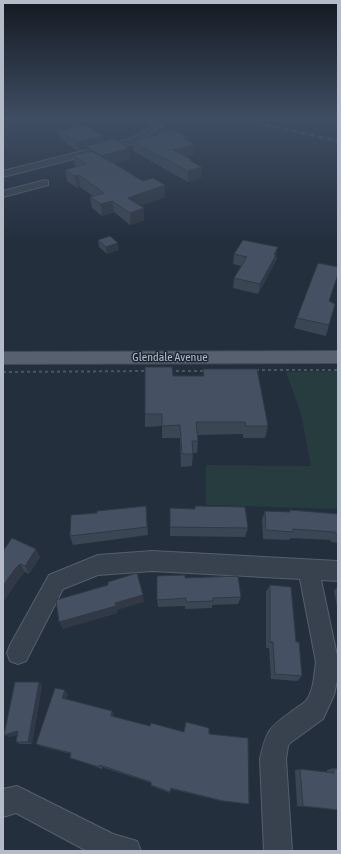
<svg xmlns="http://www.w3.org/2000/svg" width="341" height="854" viewBox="0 0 341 854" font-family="'Asap Condensed',sans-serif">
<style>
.green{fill:#263c3f}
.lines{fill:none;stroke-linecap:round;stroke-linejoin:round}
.minor-casing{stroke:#565f6c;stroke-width:2}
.major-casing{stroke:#414a57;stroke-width:2}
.path{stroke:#44595c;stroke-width:2;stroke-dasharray:3 3;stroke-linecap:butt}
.minor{fill:#38414e;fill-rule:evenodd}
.major{fill:#56606e;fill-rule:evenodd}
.rail-casing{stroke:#5a6575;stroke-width:2}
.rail{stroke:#1d2633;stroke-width:1.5;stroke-dasharray:4.5;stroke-linecap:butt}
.wall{fill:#3b4654}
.shaded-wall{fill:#303945}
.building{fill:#455162;stroke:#303945}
.labels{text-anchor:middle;stroke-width:3;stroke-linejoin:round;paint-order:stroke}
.street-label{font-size:12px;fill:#b4bcc9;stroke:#1d2633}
</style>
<rect width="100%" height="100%" fill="#242f3e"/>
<polygon class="green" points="338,371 338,509 206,505 206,465 311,466 301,414 286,372"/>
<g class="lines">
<g class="minor-casing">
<g id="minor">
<polygon points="144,120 152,120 163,125 136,143 3,177 3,171 130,139 154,125"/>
<polygon points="45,180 48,181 48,185 3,197 3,191"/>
<path d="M152,551l186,10v20l-17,-1 17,80v16l-4,19 -11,24 -33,24 -2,3 -2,13 6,92h-28l-4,-92c6,-27 8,-31 31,-47 4,-4 11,-7 15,-11 8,-11 8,-26 10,-39l-16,-83 -148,-8 -54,4 -35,14 -37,72 -8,3 -8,-3 -3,-8 3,-8 39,-70 49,-20z"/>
<polygon points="17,786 113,834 137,841 141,851 87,851 16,813 3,817 3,789"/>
</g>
</g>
<g class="major-casing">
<polygon id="major" points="338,351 338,363 3,364 3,352"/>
</g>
<g class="path">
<polyline points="256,370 338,370"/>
<polyline points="170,371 204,371"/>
<polyline points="3,372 148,371"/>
</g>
<use href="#minor" class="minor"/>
<use href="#major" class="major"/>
<g class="rail-casing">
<polyline id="rail" points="244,120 338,141"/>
</g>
<use href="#rail" class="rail"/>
</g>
<g class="wall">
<polygon points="58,131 104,141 130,159 114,163 143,181 165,185 165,197 140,206 144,220 130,225 114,212 102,216 92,208 90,197 93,196 80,187 77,188 67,181 65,170 76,167 75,166 73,155 87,152 86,148 78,151 60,139"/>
<polygon points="156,133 188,141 194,154 186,157 191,159 191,161 202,167 202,177 188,182 133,151 132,141 157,135"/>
<polygon points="98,240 119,250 107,254 99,247"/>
<polygon points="234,254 277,257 274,265 258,294 233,288 234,278 241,266 233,264"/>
<polygon points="329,301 329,325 326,336 294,328 297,318"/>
<polygon points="203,369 268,426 265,438 243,438 243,434 197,435 198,441 197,453 193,453 192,466 181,467 180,438 162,438 162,426 145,427 145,414 173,376 203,376"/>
<polygon points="146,506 148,535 73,545 70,536 97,513"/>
<polygon points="170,508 195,509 248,528 245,537 170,536"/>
<polygon points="290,510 338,514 338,543 331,542 330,540 291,538 289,540 263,539 262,520 265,511 289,512"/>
<polygon points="3,551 40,557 29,574 25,572 20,577 3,602"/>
<polygon points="185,578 241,597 238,604 212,605 212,608 185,609 185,606 158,607 157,600"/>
<polygon points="270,585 296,642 302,676 297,681 271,679 269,648 266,648 266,592"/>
<polygon points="338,586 338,611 334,591"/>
<polygon points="39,682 42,685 32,744 20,744 16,742 17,735 9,737 4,735"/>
<polygon points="68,694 66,699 112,711 114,714 113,716 150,726 184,732 209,734 249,804 221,801 171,789 170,793 151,786 151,783 102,767 102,769 73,759 70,758 71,754 40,746 36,744"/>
<polygon points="334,768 338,769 338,810 297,806 295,770 300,769 327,772 327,770"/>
</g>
<g class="shaded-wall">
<polygon points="104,136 105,144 86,146 86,148 78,151 77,142"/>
<polygon points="188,137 187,146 195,144 194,154 173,160 173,150 182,138"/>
<polygon points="129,148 130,159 102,166 101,156"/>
<polygon points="202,167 202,177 188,182 188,171"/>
<polygon points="79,175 80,187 77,188 75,176"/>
<polygon points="165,185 165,197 129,210 128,198"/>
<polygon points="112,201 114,212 102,216 101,204"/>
<polygon points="144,208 144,220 130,225 130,213"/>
<polygon points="118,243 119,250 107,254 106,247"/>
<polygon points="278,247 274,265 258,294 260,284"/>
<polygon points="36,549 40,557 29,574 25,566"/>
<polygon points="20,564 25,572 20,577 3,602 3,586 15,569"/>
<polygon points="143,595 144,602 117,610 115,603"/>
<polygon points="116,606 118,613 63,629 59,622"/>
<polygon points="39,682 42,685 32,744 28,742"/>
<polygon points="65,690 68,694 66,702 62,698"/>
<polygon points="112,711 114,714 113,719 111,716"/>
<polygon points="18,731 22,733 9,737 4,735"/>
</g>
<g class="building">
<polygon points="85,125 104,136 77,142 58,131"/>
<polygon points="172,129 188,137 182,138 195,144 173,150 191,159 189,160 202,167 188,171 132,141 159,135 156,133"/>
<polygon points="114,139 129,148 101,156 86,146"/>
<polygon points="92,151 143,181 153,178 165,185 128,198 144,208 130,213 112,201 101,204 90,197 104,193 79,175 75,176 65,170 86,164 73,155"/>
<polygon points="110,236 118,243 106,247 98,240"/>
<polygon points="243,240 278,247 274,255 276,255 260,284 234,278 247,257 234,254"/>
<polygon points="318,263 338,267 338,274 329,301 335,304 329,325 297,318"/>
<polygon points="145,367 172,367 173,376 204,376 203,369 257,369 268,426 246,426 245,422 196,422 198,441 192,441 193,454 182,454 180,425 162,426 162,414 145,414"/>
<polygon points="146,506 147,527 70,536 71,515 97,513 97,511"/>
<polygon points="195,506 245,507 248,528 170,527 170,508 195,509"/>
<polygon points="290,510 338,514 338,534 336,534 335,532 293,529 293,532 266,530 265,511 290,512"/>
<polygon points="12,538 36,549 25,566 20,564 15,569 3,586 3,551"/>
<polygon points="137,573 143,595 115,603 116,606 59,622 56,600 108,585 108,582"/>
<polygon points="185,575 185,578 238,576 241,597 213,598 213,601 186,602 186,598 157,600 157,576"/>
<polygon points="270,585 291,587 296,642 299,642 302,676 275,674 273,642 270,642"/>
<polygon points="15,682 39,682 28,742 16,742 18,731 4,735"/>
<polygon points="55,688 65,690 62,698 112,711 111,716 150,726 151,723 184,732 186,722 209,728 209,734 248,738 249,804 223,801 171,788 170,792 151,785 151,782 100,765 99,767 70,758 71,753 36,744"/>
<polygon points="334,768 338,769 338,810 303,806 300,769 334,773"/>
</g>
<linearGradient id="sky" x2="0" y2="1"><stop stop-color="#141a22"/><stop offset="0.5" stop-color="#3f4d63"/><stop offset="1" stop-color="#3f4d63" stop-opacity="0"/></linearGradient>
<rect width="341" height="239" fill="url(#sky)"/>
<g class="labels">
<g class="street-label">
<text x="170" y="361">Glendale Avenue</text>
</g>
</g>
<rect width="341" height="854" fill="none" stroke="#b4bcc9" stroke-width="8"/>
</svg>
